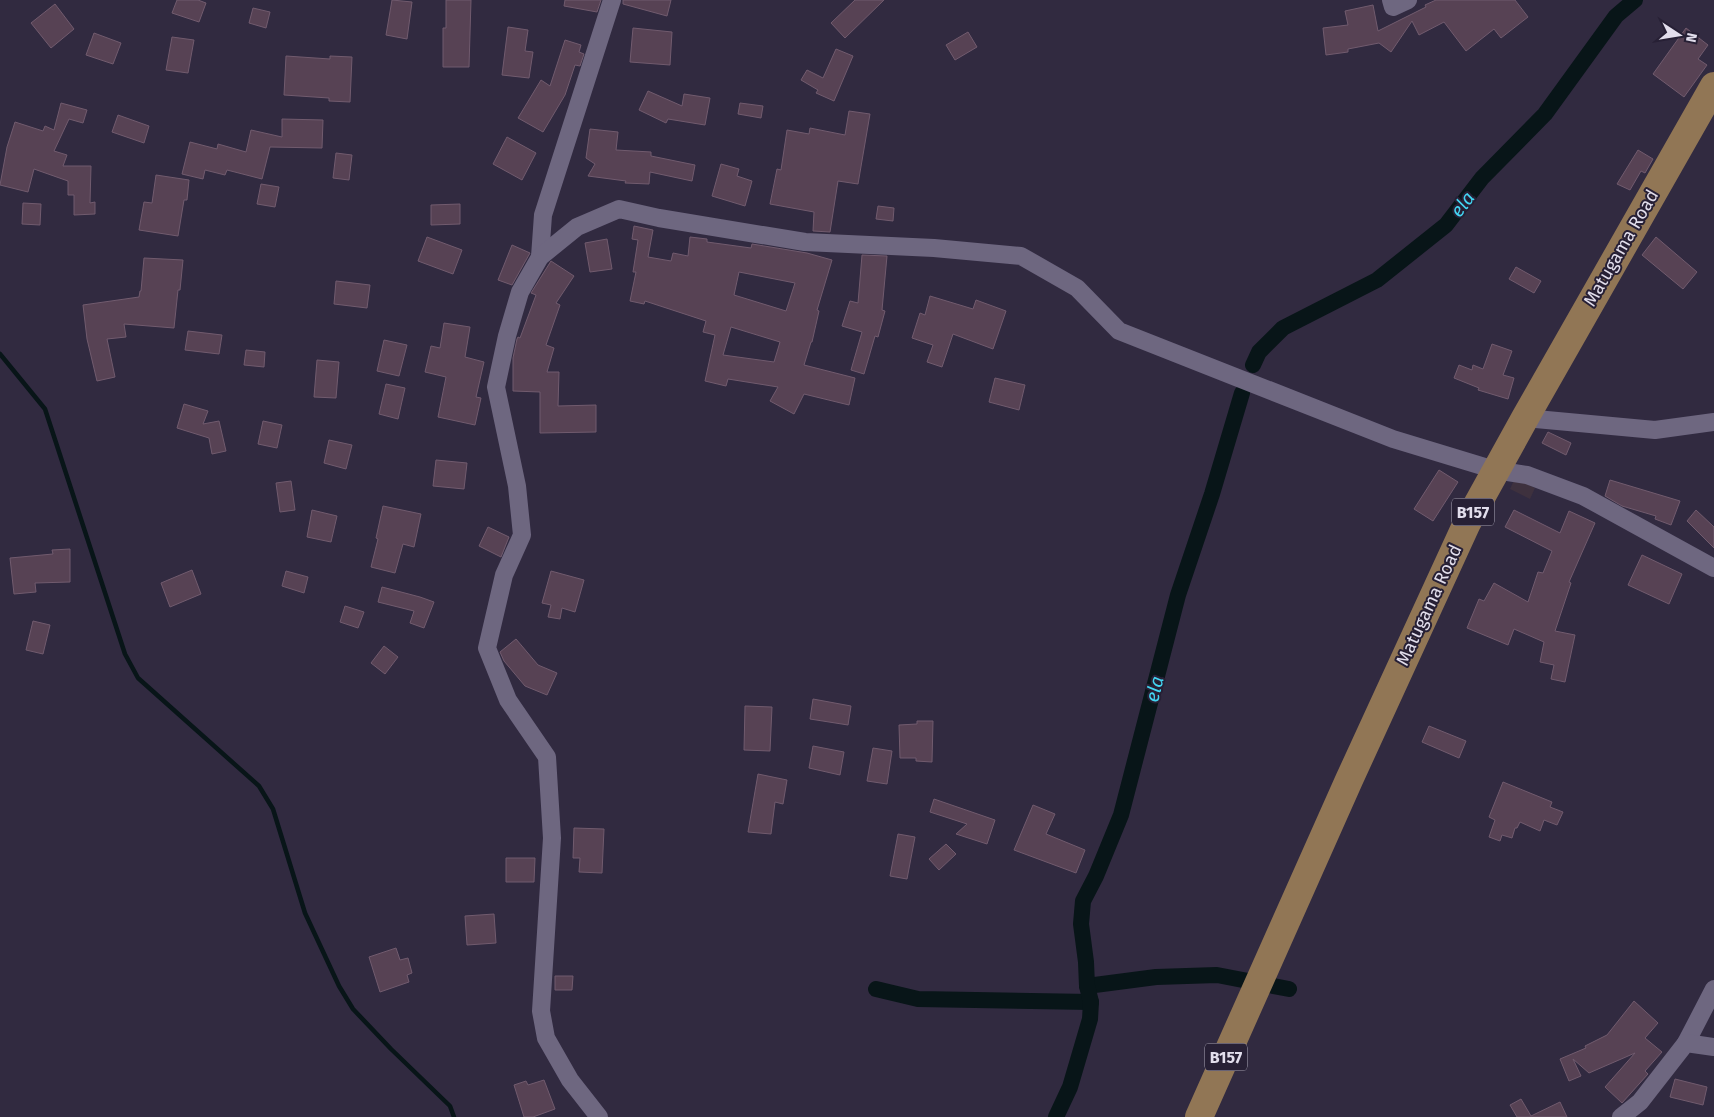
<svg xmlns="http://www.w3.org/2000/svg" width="1714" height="1117" viewBox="0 0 1714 1117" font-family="'Fira Sans',sans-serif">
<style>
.commercial{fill:#3e313e}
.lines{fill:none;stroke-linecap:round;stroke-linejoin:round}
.stream{stroke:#081518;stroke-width:4.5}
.canal{stroke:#081518;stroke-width:16}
.building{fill:#574254;stroke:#715b6e;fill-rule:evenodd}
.minor{stroke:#6e6780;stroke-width:18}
.primary{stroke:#917655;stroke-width:28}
.labels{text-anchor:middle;stroke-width:4;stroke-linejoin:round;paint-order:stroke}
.shield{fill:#272035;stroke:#aaa5b5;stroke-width:1}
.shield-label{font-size:16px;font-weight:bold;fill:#e2deec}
.street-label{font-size:18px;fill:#e2deec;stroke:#272035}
.water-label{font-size:19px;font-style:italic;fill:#43d5f2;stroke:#272035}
</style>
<rect width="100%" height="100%" fill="#312a40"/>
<polygon class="commercial" points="1515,478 1535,488 1530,499 1510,489"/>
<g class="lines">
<polyline class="stream" points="0,354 45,409 125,654 138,678 259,786 273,809 305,913 339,986 353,1009 391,1049 450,1106 454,1117"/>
<g class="canal">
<polyline points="1253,365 1259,352 1283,328 1377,280 1446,225 1482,178 1545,114 1616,16 1635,0"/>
<polyline points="1087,986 1156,977 1217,975 1289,989"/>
<polyline points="876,989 918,999 1091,1002"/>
<polyline points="1056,1117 1070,1087 1090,1019 1091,1002 1087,986 1086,962 1081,924 1083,901 1096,876 1121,815 1178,595 1212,494 1242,393"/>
</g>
</g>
<g class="building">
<polygon points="177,0 198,0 206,3 199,22 172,13"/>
<polygon points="392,0 412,2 407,39 386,35"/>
<polygon points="446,0 471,0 469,67 443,67 443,28 446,28"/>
<polygon points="565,0 601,0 597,12 564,6"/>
<polygon points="623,0 671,0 667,16 623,4"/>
<polygon points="855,0 884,0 845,38 831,23"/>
<polygon points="1436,0 1515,0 1528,17 1501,38 1494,29 1466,51 1444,22 1419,35 1412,21 1391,52 1379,43 1348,49 1348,52 1326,55 1323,28 1348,25 1345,11 1373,5 1378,31 1426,7 1425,5"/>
<polygon points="55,4 74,29 51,48 31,23"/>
<polygon points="253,8 270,12 266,28 249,23"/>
<polygon points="508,27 528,30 525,51 533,52 529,78 502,75"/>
<polygon points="633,28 672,32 670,65 630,62"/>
<polygon points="1686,28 1708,45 1698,59 1707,65 1684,97 1653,74"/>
<polygon points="968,32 977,47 955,60 946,45"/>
<polygon points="94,33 121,43 113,64 86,55"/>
<polygon points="172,37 194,40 188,73 166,70"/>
<polygon points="565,40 581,45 579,52 584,54 580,66 575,65 565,95 543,132 518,118 541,80 550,86"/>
<polygon points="836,49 853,56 834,101 816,93 818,90 801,80 807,70 823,78"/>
<polygon points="286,56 330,59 330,56 352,57 350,102 329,101 329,98 284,95"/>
<polygon points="648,91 682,106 684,94 710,98 705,125 668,119 666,123 639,110"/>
<polygon points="61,103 87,110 83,123 69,119 54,151 67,155 63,166 91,166 90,203 95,202 95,214 74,215 74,195 68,195 68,181 34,169 28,192 0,185 7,147 15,122 43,131 45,126 54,130"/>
<polygon points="740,103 763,106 761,118 738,114"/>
<polygon points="849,111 870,114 858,184 838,181 830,232 813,231 814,212 770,204 777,169 781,170 787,130 809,134 810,128 845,135"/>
<polygon points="118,115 149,126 144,143 112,132"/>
<polygon points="282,119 323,120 322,148 270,147 262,179 227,170 225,175 205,170 203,179 182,174 190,142 217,149 218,144 246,152 251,130 282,137"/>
<polygon points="590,129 618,132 616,150 651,152 651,156 695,165 692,181 650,172 649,184 625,183 626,181 588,176 595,164 586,158"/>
<polygon points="507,137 536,153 522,180 493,164"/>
<polygon points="1638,150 1653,159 1645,173 1641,171 1630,190 1617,184"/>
<polygon points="336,153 352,155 349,180 333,178"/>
<polygon points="721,164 739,169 737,176 752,181 745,206 712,196"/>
<polygon points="156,175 189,180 187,200 184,200 178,236 139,230 144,202 152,203"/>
<polygon points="261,184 279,187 275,207 257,204"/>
<polygon points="23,203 41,204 40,225 22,224"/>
<polygon points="460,204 460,224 431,225 431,205"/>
<polygon points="878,206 894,208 893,221 876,219"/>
<path d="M634,226l19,4 -5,27 23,4 2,-8 15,3 2,-19 17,2v3l44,6 1,-4 55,9 25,7 -15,50 2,1 -7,31h-1l-7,23 51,13 -6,27 -45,-11 -10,20 -24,-13 8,-14 -50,-8 -2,7 -21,-5 10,-46 -12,-3 3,-11 -61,-20 -1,3 -14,-3 6,-29h-3l5,-32 -6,-1zM739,272l56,11 -9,28 -52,-16zM731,327l49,15 -6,20 -51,-7z"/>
<polygon points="427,237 462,250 453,274 418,261"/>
<polygon points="1656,237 1697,272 1683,289 1642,255"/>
<polygon points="607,239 612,269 590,272 585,243"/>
<polygon points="512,245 530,253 512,285 498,280"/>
<polygon points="862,255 887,256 882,310 885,311 878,337 875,336 864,374 851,370 862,332 842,326 850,301 858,303"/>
<polygon points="144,258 183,260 180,290 178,290 174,328 124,324 126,337 107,339 115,377 97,381 87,339 83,305 139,297 140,291 141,291"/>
<polygon points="551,261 574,276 556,303 560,305 546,345 554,348 547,372 559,372 558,406 596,405 596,432 540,433 540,392 513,391 513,358 517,339 518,337 520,338 536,295 531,293"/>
<polygon points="1516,267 1541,281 1534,293 1509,279"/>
<polygon points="336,281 370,285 367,308 334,304"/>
<polygon points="930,296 973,309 976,300 1006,311 993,349 953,334 942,367 927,362 933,345 912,338 920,313 925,315"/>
<polygon points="444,323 470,327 465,357 484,362 476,397 481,398 475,425 438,417 446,377 425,372 431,346 440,348"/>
<polygon points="188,331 222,335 219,354 185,350"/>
<polygon points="384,340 407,345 399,376 377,371"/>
<polygon points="1492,344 1512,351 1503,375 1514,378 1508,399 1478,390 1479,388 1454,378 1459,365 1472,370 1473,365 1483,369"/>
<polygon points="246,350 265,352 264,367 244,365"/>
<polygon points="317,360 339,362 336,398 314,397"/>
<polygon points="995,378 1025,385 1019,410 989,402"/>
<polygon points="386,384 405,388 398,419 379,414"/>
<polygon points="184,404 208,411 203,424 219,421 226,451 212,454 209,438 177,428"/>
<polygon points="263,421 282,425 277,448 258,444"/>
<polygon points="1548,432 1571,443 1566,455 1542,443"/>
<polygon points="329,440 352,445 346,469 324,463"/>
<polygon points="436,460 467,463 464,489 433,486"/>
<polygon points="1439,470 1458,482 1433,521 1414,509"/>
<polygon points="1610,480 1680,501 1671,525 1655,519 1656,516 1622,506 1605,496"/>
<polygon points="291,481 295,510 280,512 276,483"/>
<polygon points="383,506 421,514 414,547 403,544 395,573 371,567 378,539 376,538"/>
<polygon points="312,510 337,516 331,542 307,537"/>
<polygon points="1514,510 1560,533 1569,511 1595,523 1569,582 1571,583 1555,631 1575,635 1565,682 1551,679 1554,665 1540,662 1544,642 1514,629 1508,645 1467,628 1479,599 1484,601 1494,583 1528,602 1538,572 1543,573 1552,551 1505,527"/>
<polygon points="1696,510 1714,527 1714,548 1687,521"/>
<polygon points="488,527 509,537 501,557 479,546"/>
<polygon points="70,549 70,582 35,583 36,592 14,594 10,558 53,554 52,550"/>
<polygon points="1642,555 1682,574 1669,604 1628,585"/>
<polygon points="192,570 201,594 170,607 161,583"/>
<polygon points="286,571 308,577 304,593 282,586"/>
<polygon points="551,571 584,580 575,612 562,608 560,619 548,617 551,605 542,603"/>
<polygon points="382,587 420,597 434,602 424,628 410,623 414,611 378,602"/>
<polygon points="345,606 364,612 358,628 340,622"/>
<polygon points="33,621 50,625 43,654 26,650"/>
<polygon points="516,639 538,665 557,673 547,695 525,686 504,661 500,652"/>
<polygon points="384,646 398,657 385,674 371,663"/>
<polygon points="813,699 851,706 848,725 810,719"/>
<polygon points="745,706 772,707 770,751 744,750"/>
<polygon points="917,721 933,721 932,762 916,761 916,758 900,758 899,725 917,724"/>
<polygon points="1429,726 1466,741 1459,758 1422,742"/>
<polygon points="813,746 844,752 840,775 809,768"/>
<polygon points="873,748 892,751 887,784 867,781"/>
<polygon points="758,774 787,780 783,804 775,802 771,834 748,832"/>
<polygon points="1503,782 1552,802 1550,807 1563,812 1557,825 1544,820 1540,831 1520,822 1517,828 1515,828 1512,838 1502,835 1500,841 1489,837 1495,820 1489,817"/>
<polygon points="934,799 995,820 987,844 956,834 967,824 930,812"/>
<polygon points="1033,805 1055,814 1046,834 1085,850 1076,873 1014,850"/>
<polygon points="574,828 604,829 602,873 579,872 580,858 573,858"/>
<polygon points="898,834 915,837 907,879 890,876"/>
<polygon points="946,844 956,854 939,870 929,859"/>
<polygon points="506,858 535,858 534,882 506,882"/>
<polygon points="494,914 496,943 467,945 465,916"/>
<polygon points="396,948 400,960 408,958 412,973 407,975 409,982 380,992 369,957"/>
<polygon points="555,976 573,976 572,990 555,990"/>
<polygon points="1634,1001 1658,1023 1645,1038 1662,1052 1645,1071 1648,1074 1622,1103 1605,1087 1635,1053 1589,1073 1573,1059 1581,1076 1569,1081 1560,1059 1586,1048 1585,1046 1607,1035"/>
<polygon points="1675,1079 1707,1087 1703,1105 1670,1097"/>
<polygon points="544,1080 555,1109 533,1117 524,1117 514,1085 526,1081 528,1085"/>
<polygon points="1521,1099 1531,1116 1560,1102 1567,1117 1517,1117 1510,1105"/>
</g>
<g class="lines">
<g class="minor">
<polyline points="1391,0 1393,7 1408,0"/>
<polyline points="540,257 543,215 612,0"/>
<polyline points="1525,418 1655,430 1714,422"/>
<polyline points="1686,1043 1714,989"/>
<polyline points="599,1117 570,1080 546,1038 541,1011 552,838 547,757 508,700 487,648 504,575 522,535 517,486 496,387 507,336 520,292 540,257 577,227 619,209 659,218 805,242 934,248 1021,256 1077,288 1119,331 1393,439 1495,470 1527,475 1583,496 1714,568"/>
<polyline points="1621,1117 1640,1102 1686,1043 1714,1047"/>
</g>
<polyline class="primary" points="1199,1117 1349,780 1467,523 1525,418 1714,86"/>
</g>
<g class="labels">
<g class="shield">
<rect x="1452" y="498.5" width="42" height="27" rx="4"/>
<rect x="1205" y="1043.5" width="42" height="27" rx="4"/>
</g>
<g class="shield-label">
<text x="1473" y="518">B157</text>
<text x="1226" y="1063">B157</text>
</g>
<g class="street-label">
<text transform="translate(1621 248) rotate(-60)" y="6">Matugama Road</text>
<text transform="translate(1429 605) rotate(-65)" y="6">Matugama Road</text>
</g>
<g class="water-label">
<text transform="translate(1462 204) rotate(-53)" y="7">ela</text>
<text transform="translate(1154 689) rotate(-76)" y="7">ela</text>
</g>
</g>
<g transform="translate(1679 35) rotate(102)" stroke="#272035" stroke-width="4" paint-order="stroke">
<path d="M0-4L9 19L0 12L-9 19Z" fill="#e2deec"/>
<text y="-8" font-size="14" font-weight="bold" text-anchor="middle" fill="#e2deec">N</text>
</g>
</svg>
